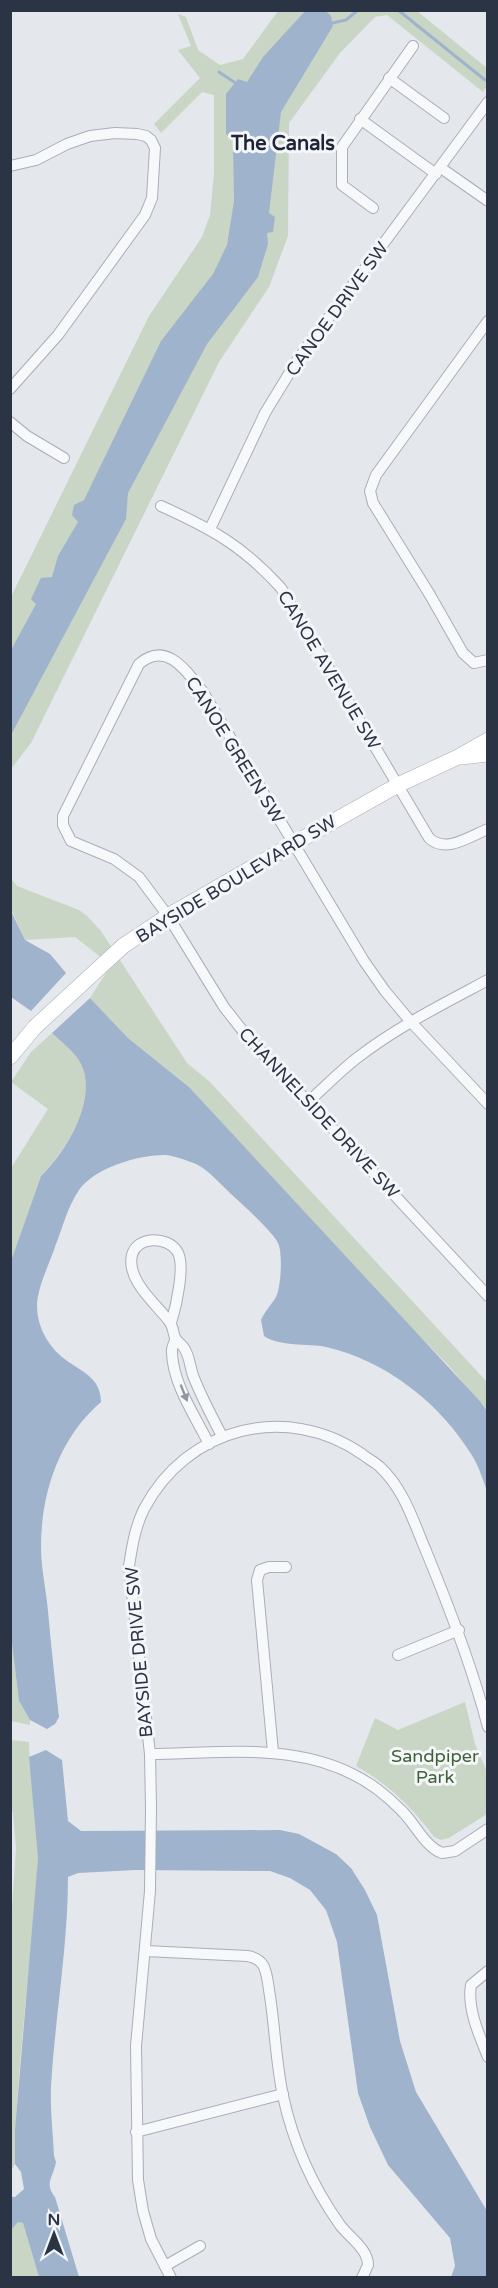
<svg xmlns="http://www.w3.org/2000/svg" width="498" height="2288" viewBox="0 0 498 2288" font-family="'Varela Round',sans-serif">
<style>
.green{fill:#c9d6c5}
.water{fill:#9fb4cc}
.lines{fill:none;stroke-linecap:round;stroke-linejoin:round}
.stream{stroke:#9fb4cc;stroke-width:3}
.street-casing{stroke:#a9aeb7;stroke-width:12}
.secondary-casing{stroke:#a9aeb7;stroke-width:16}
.street{stroke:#f7f8fa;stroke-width:10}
.secondary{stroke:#fff;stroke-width:15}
.oneway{fill:#9196a0}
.labels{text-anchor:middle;stroke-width:6;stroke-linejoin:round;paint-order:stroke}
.street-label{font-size:18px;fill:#2b3445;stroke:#f4f6f9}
.park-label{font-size:18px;fill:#3f6138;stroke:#f4f6f9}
.neighbourhood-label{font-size:20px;font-weight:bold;fill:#1d2536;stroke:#f4f6f9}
</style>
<rect width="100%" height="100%" fill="#e4e7ec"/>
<g class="green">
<polygon points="278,11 417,11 487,68 487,86 483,92 387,15 375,17 340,53 289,123 288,236 269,287 219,362 31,743 11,769 10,599 149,316 202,237 210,215 214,173 214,95 202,92 161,133 154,124 200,78 178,50 191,46 178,14 186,17 198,50 220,65 243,59"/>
<polygon points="10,877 17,886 79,910 87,916 101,931 187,1063 210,1082 487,1382 487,1411 450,1367 391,1307 189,1087 128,1038 90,998 111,965 75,937 25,940 11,909"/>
<path d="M52,1033c9,9 24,20 29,31 17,35 -15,87 -40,112l-30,85v-93l37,-59 -37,-27 20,-30z"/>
<polygon points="10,1627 19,1701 30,1720 30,1725 11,1721"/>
<path d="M465,1702l10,42 12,28v42l-38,24 -8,2 -7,-3c-22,-30 -46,-53 -78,-71l19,-48 23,12z"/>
<path d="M11,1740l18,2c0,40 11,79 9,118 -6,102 -22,202 -23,304l-5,8v-235l6,-88 -3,-37 -2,-1z"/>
<polygon points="18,2221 23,2223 39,2277 11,2278 11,2230"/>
</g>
<g class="water">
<polygon points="306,10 326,11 331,16 333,26 281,112 269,213 275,217 273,232 267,233 268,244 258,277 207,344 128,493 126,519 11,735 11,650 36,604 31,599 41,578 52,577 58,556 78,522 72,515 74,505 84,500 161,341 213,274 227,245 234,201 233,141 226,134 226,94 238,79 247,82 263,57"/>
<polygon points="10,909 25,940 50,954 66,973 31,1011 11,997"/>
<path d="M90,998l38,40 61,49 289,312 9,12v80c-4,-11 -8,-24 -14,-34 -32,-53 -86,-96 -147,-110 -19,-4 -46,0 -62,-11l-3,-16c4,-9 10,-15 15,-23 5,-10 7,-44 2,-54 -4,-10 -38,-41 -47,-49 -10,-9 -22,-24 -35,-30 -8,-3 -21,-8 -30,-9 -26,-1 -72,13 -87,35 -11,16 -16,36 -23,54 -6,19 -18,41 -19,61 0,21 10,39 25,52 17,14 39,19 39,45 -42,36 -60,91 -60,145 0,21 5,43 7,64 3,35 7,70 11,106l-4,7 -8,5 -17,-9 -11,-19 -9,-74 1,-366 30,-85c25,-24 57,-77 40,-112 -5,-11 -20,-22 -29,-31z"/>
<path d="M46,1750l16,10 6,61 13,10 199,-1 19,4 37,20 15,14 14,22 12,25 23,126 16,51 71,119v66h-36l4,-11 -5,-28 -62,-73 -18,-38 -12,-34 -21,-151 -11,-32 -16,-20 -20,-12 -20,-7 -135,-1 -57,3 -10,4c0,70 -13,140 -17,210 -1,23 2,46 3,69l2,6c-3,16 -12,21 -1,35l24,80h-40l-16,-54 -5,-1 -7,8v-33h4l9,-8 -3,-17 -6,-8v-34l23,-272 -9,-101z"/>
</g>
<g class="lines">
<g class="stream">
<polyline points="398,10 485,80"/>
<polyline points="332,23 346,20 358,10"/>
<polyline points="219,72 237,84"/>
</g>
<g class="street-casing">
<g id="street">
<polyline points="389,78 444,118"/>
<polyline points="360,119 436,174"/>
<polyline points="10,166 36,160 67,144 90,136 115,133 137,134 146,136 151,140 155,148 152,198 145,215 58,335 10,389"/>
<polyline points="441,168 488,201"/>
<polyline points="373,208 342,185 342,147 413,46"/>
<polyline points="488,321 376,475 370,491 373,503 430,595 463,653 474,663 488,660"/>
<polyline points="10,422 27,436 64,458"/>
<path d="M161,506c51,23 82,40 120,82l148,250c17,16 41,-2 59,-9"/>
<polyline points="210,529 265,413 296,362 488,102"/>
<path d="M309,1101c16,-14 31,-30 48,-43 40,-31 86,-54 131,-78"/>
<path d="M488,1104l-77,-82 -26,-31 -21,-30 -161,-269c-16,-20 -36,-52 -64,-28l-76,152v9l8,16 43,18 25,18 29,39 56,91 22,28 242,261"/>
<path d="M171,1323c5,-16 15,-59 6,-72 -10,-15 -40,-15 -45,4 -6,25 24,49 37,66 4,5 4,11 6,17 2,4 7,6 9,10 6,8 6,21 10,30 8,20 18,39 28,58"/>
<path d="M176,1339c-2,4 -5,9 -4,14 1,31 23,63 37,91"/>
<polyline points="398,1655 459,1630"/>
<polyline points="273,1752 257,1580 260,1570 269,1567 286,1567"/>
<path d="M150,1754c77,-1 161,-14 227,35 8,6 17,14 24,21 14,13 23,36 41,43l13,-2 33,-22"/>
<path d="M146,1951l101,5c7,1 12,3 16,9 5,9 5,21 7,31 5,33 6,67 13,100 10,46 30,91 57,129 10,13 28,24 28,40l-6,13"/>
<path d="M488,1971l-17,14c-4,23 8,50 17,72"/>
<polyline points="136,2132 283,2094"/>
<polyline points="165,2266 200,2246"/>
<path d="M171,2278l-20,-39 -8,-28 -5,-31 -2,-134 14,-155 1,-83 -1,-54 -21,-188c3,-19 6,-39 15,-57 43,-82 142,-107 218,-55 6,5 13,8 18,13 24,22 34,56 46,84 24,58 46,115 62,176"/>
</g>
</g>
<g class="secondary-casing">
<g id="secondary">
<polyline points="461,757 488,754"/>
<polyline points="10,1057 35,1027 123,946 168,916 293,844 398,785 458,757 488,740"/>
</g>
</g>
<use href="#street" class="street"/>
<use href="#secondary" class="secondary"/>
</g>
<defs><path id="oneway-solid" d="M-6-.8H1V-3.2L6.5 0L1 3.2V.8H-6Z" transform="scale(1.5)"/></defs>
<use class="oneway" href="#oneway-solid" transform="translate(184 1393) rotate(68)"/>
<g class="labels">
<g class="street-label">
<text transform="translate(337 309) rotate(-54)" y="6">CANOE DRIVE SW</text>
<text transform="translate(329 670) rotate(59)" y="6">CANOE AVENUE SW</text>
<text transform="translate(235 750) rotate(58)" y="6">CANOE GREEN SW</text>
<text transform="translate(236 879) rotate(-31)" y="6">BAYSIDE BOULEVARD SW</text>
<text transform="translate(319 1113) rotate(47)" y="6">CHANNELSIDE DRIVE SW</text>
<text transform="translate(139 1652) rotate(-95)" y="6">BAYSIDE DRIVE SW</text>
</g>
<g class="park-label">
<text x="435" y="1762">Sandpiper<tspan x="435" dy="21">Park</tspan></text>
</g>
<g class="neighbourhood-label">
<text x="283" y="150">The Canals</text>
</g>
</g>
<rect width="498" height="2288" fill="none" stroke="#2b3445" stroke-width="24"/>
<g transform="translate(54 2234)" stroke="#f4f6f9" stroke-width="4.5" paint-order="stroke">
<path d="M0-4.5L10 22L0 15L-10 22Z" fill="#2b3445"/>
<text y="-9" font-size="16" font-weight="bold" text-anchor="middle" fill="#2b3445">N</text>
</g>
</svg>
